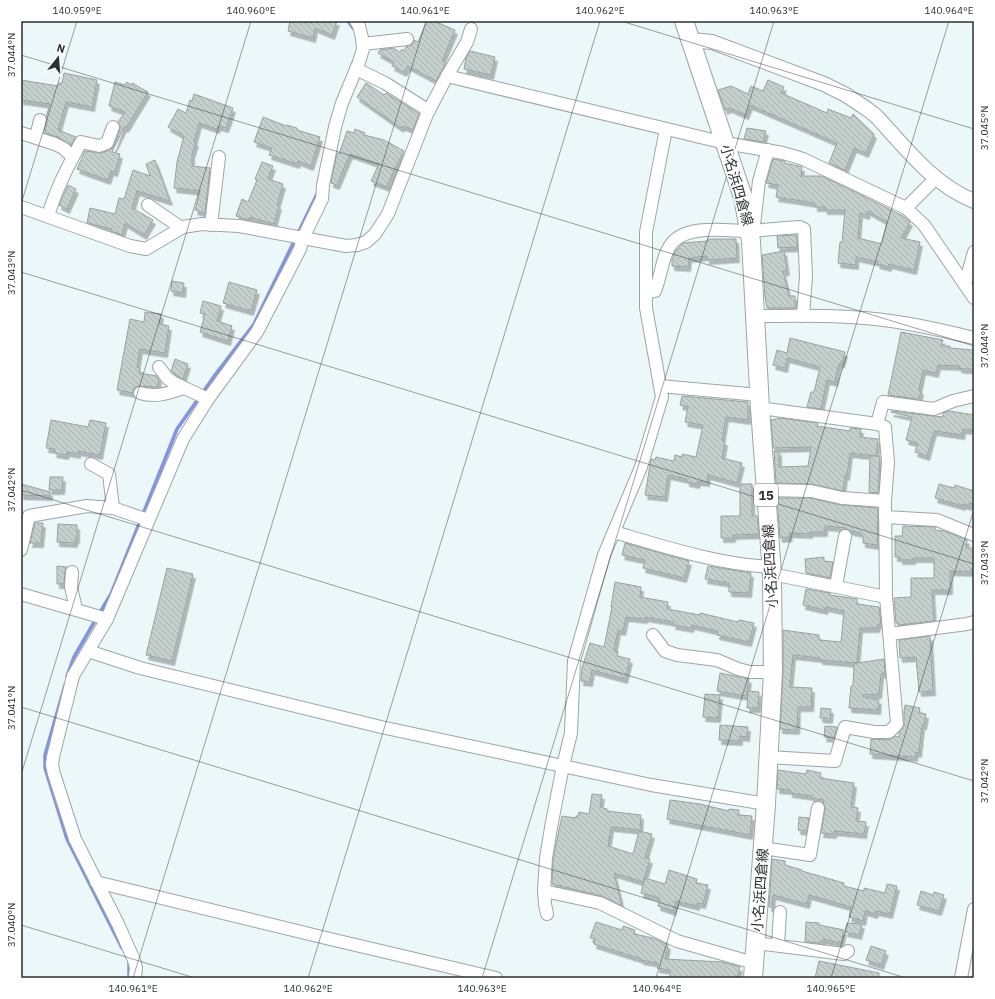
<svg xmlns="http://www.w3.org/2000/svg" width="995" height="999" viewBox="0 0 995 999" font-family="'IBM Plex Sans','Noto Sans JP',sans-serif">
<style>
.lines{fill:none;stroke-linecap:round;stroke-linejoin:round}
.stream{stroke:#8393df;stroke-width:3.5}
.building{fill:url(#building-back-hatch);stroke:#98a2a0;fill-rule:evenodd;filter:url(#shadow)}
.minor-casing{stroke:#9ca6a8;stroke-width:14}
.tertiary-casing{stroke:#9ca6a8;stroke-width:16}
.primary-casing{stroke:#9ca6a8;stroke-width:20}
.minor{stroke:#fff;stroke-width:12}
.tertiary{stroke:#fff;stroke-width:14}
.primary{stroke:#fff;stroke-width:18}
.ticks{fill:none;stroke:#2d3132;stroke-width:1;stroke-opacity:0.45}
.labels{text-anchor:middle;stroke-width:3;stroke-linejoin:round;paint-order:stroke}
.shield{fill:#fff;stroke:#6c6f70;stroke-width:1}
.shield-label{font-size:13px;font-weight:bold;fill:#2d3132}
.street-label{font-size:14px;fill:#2d3132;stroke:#fff}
.neatline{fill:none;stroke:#2d3132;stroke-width:1.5}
.ticks-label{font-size:10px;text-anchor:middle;fill:#2d3132}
</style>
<defs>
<pattern id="building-back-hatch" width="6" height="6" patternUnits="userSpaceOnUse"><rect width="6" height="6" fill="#c5cfcc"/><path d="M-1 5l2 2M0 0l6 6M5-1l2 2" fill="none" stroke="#aab2b0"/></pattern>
<filter id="shadow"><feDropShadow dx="2.5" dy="4.5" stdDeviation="0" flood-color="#0004"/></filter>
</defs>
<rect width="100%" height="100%" fill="#ecf7f9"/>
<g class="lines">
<g class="stream">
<polyline points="348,21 353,28"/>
<polyline points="99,614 111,594 177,429 215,375 254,324 318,192"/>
<polyline points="67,676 74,657 96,619"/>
<polyline points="65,685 45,755 45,768 67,839 122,948"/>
<polyline points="129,963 129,976"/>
</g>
</g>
<g class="building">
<polygon points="290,21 337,21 332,35 315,28 313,38 288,31"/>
<polygon points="427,21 434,21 455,30 442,61 446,63 436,81 408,66 404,72 392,66 394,62 378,53 380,50 393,48 400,52 402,49 404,51 406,47 412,45 414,40 418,42"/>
<polygon points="470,51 495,57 491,75 464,69 466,58"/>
<polygon points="64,73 97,80 92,107 66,102 58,130 76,137 71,145 58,137 45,133 47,122 46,117 50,104 21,100 21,80 58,86 59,83 62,83"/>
<polygon points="768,80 784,87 781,93 811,106 827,113 828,109 851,118 853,114 874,134 866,153 854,148 845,170 829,163 837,143 750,105 746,115 729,108 725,110 718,90 731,86 748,94 751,86 763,91"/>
<polygon points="115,82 125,85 127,82 131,85 132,83 148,92 126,128 124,127 112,152 120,154 115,172 111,171 108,180 77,169 85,151 101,153 110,150 114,146 120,129 120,125 118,122 125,112 109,106"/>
<polygon points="366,83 384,95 386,93 419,114 413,130 403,126 401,128 357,97"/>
<polygon points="194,94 233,108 226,128 218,126 217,129 199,123 194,142 196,142 192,154 192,166 210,168 205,213 195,210 200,191 174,188 177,162 184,136 168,127 178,109 186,113 190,100 192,101"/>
<polygon points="263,117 286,126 287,125 297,128 297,130 320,137 311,166 298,161 297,164 269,155 272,148 254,142"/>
<polygon points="747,128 766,131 763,142 744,139"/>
<polygon points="355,129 365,133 364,135 384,140 404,151 395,168 387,187 371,181 379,164 350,154 337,185 331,183 337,153 339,154 347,131 354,133"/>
<path d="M773,159l12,2 -1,2 18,4 -1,9h20l18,8 -1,2 3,-1 62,31 7,6 -9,16 19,4 -6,28 -25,-6v3l-12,-3 1,-2 -22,-5v8l-18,-2 2,-21h2l3,-32h-20v-3h-10v-4l-39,-6 2,-12 -12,-2zM868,211l19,11 -5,22 -24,-6 2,-25 7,2z"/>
<polygon points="155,160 170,201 137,191 132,208 153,220 144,235 125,223 122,235 111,231 112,229 87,223 90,208 115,214 119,198 124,199 133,170 150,176 146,164"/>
<polygon points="262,162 273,166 268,179 283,184 277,205 279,205 274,224 250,217 249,220 236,216 242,199 248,202 257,180 255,179"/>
<polygon points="68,185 76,189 67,209 59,205"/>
<polygon points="797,235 797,247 778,248 777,236"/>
<polygon points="708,239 736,239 737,258 707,260 707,256 689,258 688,267 672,266 672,260 675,252 677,249 679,249 679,247 683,243 708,241"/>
<polygon points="784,251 787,271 783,271 789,296 795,296 795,308 767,308 765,297 762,255"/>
<polygon points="172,281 184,283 183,293 171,291"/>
<polygon points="229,282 257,290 251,311 223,303"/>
<polygon points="203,301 221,306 217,321 232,326 228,341 200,332 205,314 200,313"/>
<polygon points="145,312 161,314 159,324 169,326 165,353 140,349 137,367 140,368 139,373 157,376 159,379 157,387 138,386 134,388 133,393 117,390 130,319 144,322"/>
<polygon points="901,332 943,340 941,346 950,346 950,348 974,350 974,369 963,369 959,368 959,366 938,365 936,373 923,370 919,390 921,390 919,399 888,395"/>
<polygon points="790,338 845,352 842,363 840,363 838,367 835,382 827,380 821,409 807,407 811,392 814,392 820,367 787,358 785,368 773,365 777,350 787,353"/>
<polygon points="175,359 188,364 183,379 178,376 171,371"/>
<polygon points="682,396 748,402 748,420 726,417 722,441 725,441 722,458 742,463 737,483 708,475 707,482 698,481 697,484 687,482 687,479 668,475 665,497 645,495 651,459 655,460 656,457 674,461 675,455 682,457 682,454 696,457 703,425 685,422 688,407 680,405"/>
<polygon points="892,411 933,416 943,417 943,413 949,411 974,415 974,429 970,429 969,430 963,429 962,435 934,431 927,456 915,452 918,443 906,440 912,417 891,412"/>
<polygon points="780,418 818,423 817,426 850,431 850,428 861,429 860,437 878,439 876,456 850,453 847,476 845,475 843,491 811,484 776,483 774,451 779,451 779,467 808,466 811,447 773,448 771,420"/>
<polygon points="51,420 88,427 90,420 106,423 100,455 78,451 78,454 67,452 66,455 54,453 55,449 46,448"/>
<polygon points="870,456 880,456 878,493 869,492"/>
<polygon points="50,477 63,477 62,490 49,490"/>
<polygon points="21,484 50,492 50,496 21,495"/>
<polygon points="740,484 752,484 752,516 757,516 759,534 733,535 733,538 721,538 721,516 740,516"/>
<polygon points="939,484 954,488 955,485 974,491 974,505 969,503 969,506 963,504 963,506 935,498"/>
<polygon points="777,498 810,498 841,505 878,508 877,545 863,543 863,536 861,535 861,533 851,531 845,528 825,526 825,532 810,532 810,534 789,533 790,537 780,538"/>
<polygon points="35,523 43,523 41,543 30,543"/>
<polygon points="58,524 77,525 77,539 75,539 75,543 57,542"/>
<polygon points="903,526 935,527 935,530 944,531 967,540 966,548 974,548 974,570 971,569 971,572 950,571 950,590 932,590 934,621 898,625 898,623 896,623 894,598 911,597 911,578 934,578 934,558 913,558 913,560 900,560 900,557 895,557 895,536 902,536"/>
<polygon points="625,543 689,561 684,578 643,568 645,560 622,555"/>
<polygon points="824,557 824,561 833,562 830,578 806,573 805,559"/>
<polygon points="57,566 67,567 65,571 64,584 57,584"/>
<polygon points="708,566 751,573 749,593 729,592 729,583 705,579"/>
<polygon points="167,568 193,574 172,661 146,655"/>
<polygon points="615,582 641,587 640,597 668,602 667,609 700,615 700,613 738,622 739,620 754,623 749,642 717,635 718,631 692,625 691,628 673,625 674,622 645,617 645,619 626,617 623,631 618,630 614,651 618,652 617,656 630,659 625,679 592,670 590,682 581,681 582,668 590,643 604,647 612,607 611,607"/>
<polygon points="806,589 830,593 830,595 857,599 857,604 879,607 881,624 878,624 877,628 860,628 857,663 884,659 885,673 881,674 879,694 863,695 863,697 879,700 878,710 849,708 851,686 853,686 854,663 857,663 820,660 820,658 793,655 790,687 812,688 811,707 798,707 797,730 780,729 783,673 783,630 819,635 819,640 841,642 844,611 826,607 825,610 803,605"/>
<polygon points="930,636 933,691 919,692 916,657 900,658 899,640"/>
<polygon points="720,673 749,679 746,696 717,691"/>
<polygon points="748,691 759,692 758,708 747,708"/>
<polygon points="705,694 720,695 718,718 703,717"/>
<polygon points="905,705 920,708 919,713 926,714 924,725 922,725 919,753 916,752 915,757 870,754 871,739 889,740 895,736 899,737 899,732 904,726 904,712"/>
<polygon points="821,708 831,709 830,719 820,718"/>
<polygon points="720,725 748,727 747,737 740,736 740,741 719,740"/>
<polygon points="825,726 837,727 834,738 824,737"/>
<polygon points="778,770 806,774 807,770 821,773 820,778 854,783 851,807 858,808 856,821 866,822 864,834 834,831 834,834 821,833 825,809 823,800 811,798 812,796 790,793 790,790 777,789"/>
<polygon points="592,794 602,795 600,807 607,809 607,811 641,815 640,830 611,827 608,846 633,854 639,831 652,834 645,858 650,859 643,882 614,873 622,906 602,896 552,884 553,859 562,816 576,818 576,816 578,816 579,812 589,814"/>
<polygon points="670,800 700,804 729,811 729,809 739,810 738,815 752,816 750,835 667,819"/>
<polygon points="799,817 809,818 807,831 798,830"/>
<polygon points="772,859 785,861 785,865 802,870 802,871 844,883 844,886 864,891 864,888 885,893 887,884 897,886 890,914 876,911 875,914 865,911 863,921 849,917 851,907 809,895 807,904 773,895 772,907 769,907"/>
<polygon points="669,870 697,879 696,883 708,885 703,904 697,903 697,906 676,901 673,911 658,906 660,898 641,893 645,878 665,884"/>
<polygon points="921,891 933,895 934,892 944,895 939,911 917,905"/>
<polygon points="596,922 622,930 623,926 635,930 634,934 653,938 668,945 665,959 722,962 740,967 737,978 670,978 670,970 657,968 658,963 641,960 641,959 594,944 595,939 590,938"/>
<polygon points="806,922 819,923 819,925 844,930 841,943 823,939 823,942 819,942 819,943 805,942"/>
<polygon points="847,923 862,924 859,935 845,932"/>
<polygon points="871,946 886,951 881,965 866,960"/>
<polygon points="819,961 879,973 879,978 815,978"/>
</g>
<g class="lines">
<g class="minor-casing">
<g id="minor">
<polyline points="363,44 407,39"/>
<polyline points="356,69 385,83 429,111"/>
<polyline points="447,76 467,42 471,29"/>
<polyline points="21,133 55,144 63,148 73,157"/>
<polyline points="36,137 40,120"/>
<polyline points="148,205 177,225 179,229"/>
<polyline points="21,207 130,246 146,249 183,227 202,224 239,226 346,246 357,245 366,242 375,234 388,214 427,114 447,76 725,143 783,153 803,159 906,208 924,225 974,298"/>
<polyline points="906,208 936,178"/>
<path d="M48,216c8,-27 20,-50 33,-74l18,4 8,-3 6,-16"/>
<polyline points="211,225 219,157"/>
<polyline points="752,229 754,225 759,181 768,150"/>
<polyline points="965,284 974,252"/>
<path d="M646,292l9,-1c6,-14 7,-36 17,-48 16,-19 55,-12 77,-12 17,-1 34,-3 51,-4l4,2 2,47 -3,40"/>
<path d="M755,316c31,0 63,-1 95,1 42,2 83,11 124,21"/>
<polyline points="159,367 167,378 174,383 208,399"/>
<polyline points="660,386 759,395"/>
<path d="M140,393c16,5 29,0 44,-5"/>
<polyline points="760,408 877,424 885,427 888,462 885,501 886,597"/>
<polyline points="877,424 883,402 934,409 953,401 974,396"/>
<polyline points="91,464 109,474 113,508"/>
<polyline points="766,490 811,491 842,498 885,501"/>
<polyline points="885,517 937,520 974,535"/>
<path d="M614,532c51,15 103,32 156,35"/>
<polyline points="21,550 29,516 87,506 113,508 148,520"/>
<polyline points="72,572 71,587 76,609"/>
<polyline points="836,586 845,536"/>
<polyline points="21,594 107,619"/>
<polyline points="890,634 967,624 974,622"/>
<polyline points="653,635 665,651 677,655 717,660 738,669 750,672 773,672"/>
<polyline points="88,651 140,668 381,727 651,785 766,804"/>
<polyline points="768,757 835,761 845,727 874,732 889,732 897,724 886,597 772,574"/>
<polyline points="762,848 810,855 818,808"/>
<polyline points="96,882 330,939 496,978"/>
<polyline points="544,891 600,903 677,941 754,963"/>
<polyline points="547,914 545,904 544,891 546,858 552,822 563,766 571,733 574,661 604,555 641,467 662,397 646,308 646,232 666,129"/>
<polyline points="756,943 844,954 848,951"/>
<polyline points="778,945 780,912"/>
<polyline points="135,978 136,968 134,960 118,924 75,839 54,774 52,765 53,757 73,676 107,619 183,439 208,399 257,332 300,249 303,238 322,199 323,185 335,127 342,103 359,62 363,49 362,38 359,26 356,21"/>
<polyline points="961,978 974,909"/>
</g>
</g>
<g class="tertiary-casing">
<path id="tertiary" d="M690,40l22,2 112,42 22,11 21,14 9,7c29,31 57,69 98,85"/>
</g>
<g class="primary-casing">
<polyline id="primary" points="684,21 743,197 751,241 760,408 772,574 773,672 766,804 753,978"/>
</g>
<use href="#minor" class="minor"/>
<use href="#tertiary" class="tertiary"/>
<use href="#primary" class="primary"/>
</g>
<path class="ticks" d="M621,21l353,108M21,55l953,291M21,204l56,-183M21,272l953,292M21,490l953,291M21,707l885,271M21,775l230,-754M21,925l174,53M133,978l293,-957M308,978l292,-957M482,978l292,-957M656,978l293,-957M831,978l143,-469"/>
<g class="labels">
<rect class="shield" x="754" y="484" width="24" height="22" rx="3"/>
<g class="shield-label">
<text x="766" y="500">15</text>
</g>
<g class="street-label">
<text transform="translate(737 185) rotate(74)" y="5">小名浜四倉線</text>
<text transform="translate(770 566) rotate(-93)" y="5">小名浜四倉線</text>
<text transform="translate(760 890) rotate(-86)" y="5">小名浜四倉線</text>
</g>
</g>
<rect width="995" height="999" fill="none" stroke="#ffffff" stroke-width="44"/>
<g transform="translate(58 58) rotate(17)" stroke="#ffffff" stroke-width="3" paint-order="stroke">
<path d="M0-3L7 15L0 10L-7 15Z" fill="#2d3132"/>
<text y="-6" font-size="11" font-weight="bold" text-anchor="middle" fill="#2d3132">N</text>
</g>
<rect x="22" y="22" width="951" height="955" class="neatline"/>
<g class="ticks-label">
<text x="77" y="14">140.959°E</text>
<text x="251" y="14">140.960°E</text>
<text x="425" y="14">140.961°E</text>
<text x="600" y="14">140.962°E</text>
<text x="774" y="14">140.963°E</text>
<text x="949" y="14">140.964°E</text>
<text transform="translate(11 55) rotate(-90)" y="4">37.044°N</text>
<text transform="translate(984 128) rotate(-90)" y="4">37.045°N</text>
<text transform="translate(11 273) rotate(-90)" y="4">37.043°N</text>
<text transform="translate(984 346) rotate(-90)" y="4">37.044°N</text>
<text transform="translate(11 490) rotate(-90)" y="4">37.042°N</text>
<text transform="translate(984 563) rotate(-90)" y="4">37.043°N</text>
<text transform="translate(11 708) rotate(-90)" y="4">37.041°N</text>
<text transform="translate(984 781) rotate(-90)" y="4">37.042°N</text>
<text transform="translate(11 925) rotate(-90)" y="4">37.040°N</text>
<text x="133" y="992">140.961°E</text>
<text x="308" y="992">140.962°E</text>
<text x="482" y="992">140.963°E</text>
<text x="657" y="992">140.964°E</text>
<text x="831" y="992">140.965°E</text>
</g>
</svg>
